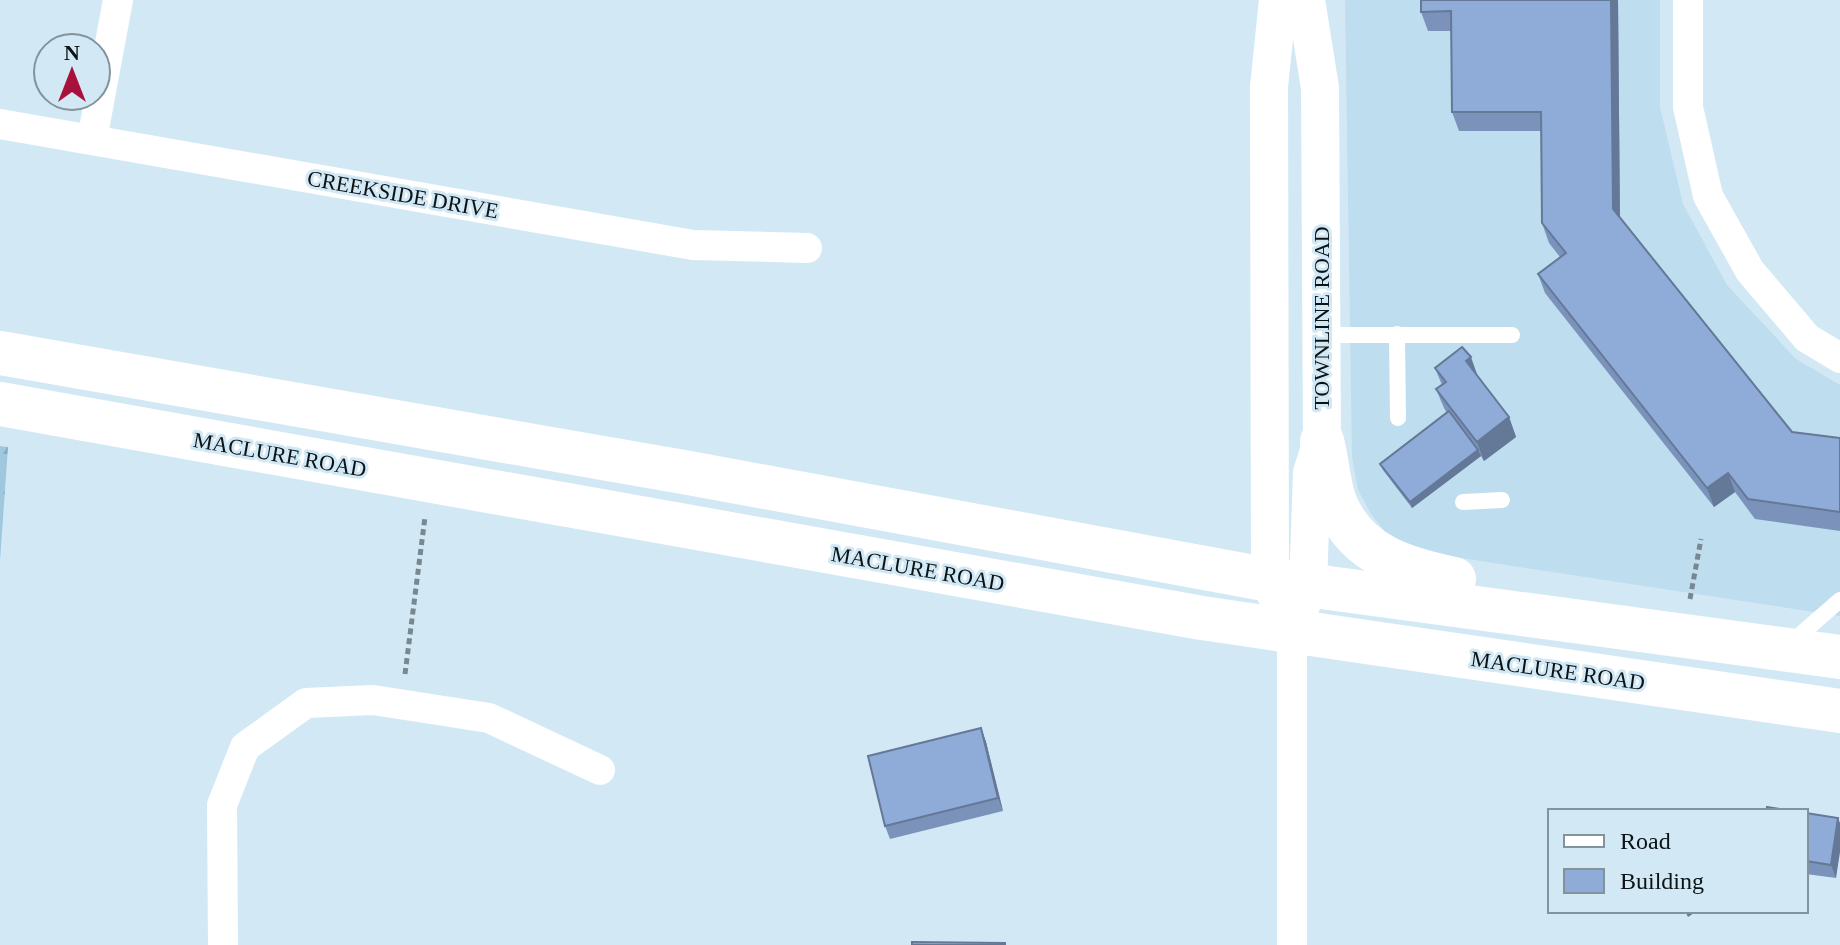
<svg xmlns="http://www.w3.org/2000/svg" width="1840" height="945" viewBox="0 0 1840 945" font-family="Georgia,serif">
<style>
.built{fill:#beddee}
.forest{fill:url(#forest-firs)}
.lines{fill:none;stroke-linecap:round;stroke-linejoin:round}
.path{stroke:#778890;stroke-width:5;stroke-dasharray:6 4;stroke-linecap:butt}
.service{stroke:#fff;stroke-width:16}
.minor{stroke:#fff;stroke-width:30}
.tertiary{stroke:#fff;stroke-width:38}
.secondary{stroke:#fff;stroke-width:44}
.wall{fill:#7b93ba}
.shaded-wall{fill:#647897}
.building{fill:#8fabd8;stroke:#647897;stroke-width:2}
.labels{text-anchor:middle;stroke-width:6;stroke-linejoin:round;paint-order:stroke}
.street-label{font-size:22px;fill:#0b1317;stroke:#d2e9f5}
</style>
<defs>
<pattern id="forest-firs" width="22" height="20" patternUnits="userSpaceOnUse" patternTransform="scale(2)"><rect width="22" height="20" fill="#9fc8de"/><path d="M5 1l3.5 6h-7zM16 11l3.5 6h-7z" fill="#88abbe"/></pattern>
</defs>
<rect width="100%" height="100%" fill="#d2e9f5"/>
<polygon class="built" points="1345,0 1660,0 1660,107 1683,204 1727,285 1796,359 1840,385 1840,616 1415,551 1390,538 1371,514 1358,490 1352,457"/>
<polygon class="forest" points="0,446 8,447 0,561"/>
<g class="lines">
<g class="path">
<polyline points="1690,599 1701,539"/>
<polyline points="405,674 425,517"/>
</g>
<g class="service">
<polyline points="1397,334 1398,418"/>
<polyline points="1321,335 1512,335"/>
<polyline points="1463,502 1502,500"/>
<polyline points="1793,641 1840,600"/>
</g>
<g class="minor">
<polyline points="1688,0 1688,107 1708,196 1750,271 1807,338 1840,358"/>
<polyline points="0,124 693,245 807,248"/>
<polyline points="92,140 118,0"/>
<polyline points="223,945 222,805 245,747 306,703 373,700 489,718 600,770"/>
<polyline points="1292,945 1292,632"/>
</g>
<g class="tertiary">
<polyline points="1278,0 1269,87 1270,580 1281,606"/>
<polyline points="1292,632 1308,585 1312,473 1322,441 1320,88 1306,0"/>
</g>
<g class="secondary">
<polyline points="0,353 689,473 1270,580 1840,657"/>
<polyline points="0,404 1202,618 1840,711"/>
<path d="M1322,441c6,21 6,47 15,66 22,49 69,62 117,72"/>
</g>
</g>
<g class="wall">
<polygon points="1421,0 1618,0 1620,218 1792,432 1840,438 1840,531 1755,519 1735,492 1714,507 1545,293 1538,274 1560,257 1549,243 1542,223 1541,131 1459,131 1452,112 1451,31 1428,31 1421,12"/>
<polygon points="1435,368 1478,376 1509,417 1516,437 1484,461 1481,456 1412,508 1383,470 1380,464 1447,413 1444,408 1436,389 1442,385"/>
<polygon points="981,728 986,742 1003,811 890,839 885,826"/>
<polygon points="1806,813 1838,818 1836,878 1806,874"/>
</g>
<g class="shaded-wall">
<polygon points="1611,0 1618,0 1620,229 1613,209"/>
<polygon points="1471,357 1478,377 1466,361"/>
<polygon points="1509,417 1516,437 1484,461 1477,442"/>
<polygon points="1478,450 1481,456 1412,508 1410,502"/>
<polygon points="1728,473 1735,492 1714,507 1707,488"/>
<polygon points="981,728 986,742 1003,811 998,798"/>
<polygon points="1838,818 1840,823 1840,852 1836,878 1831,865"/>
<polygon points="1685,911 1697,911 1688,917"/>
</g>
<g class="building">
<polygon points="1421,0 1611,0 1613,209 1792,432 1840,438 1840,512 1748,499 1728,473 1707,488 1538,274 1566,253 1542,223 1541,112 1452,112 1451,11 1421,12"/>
<polygon points="1462,347 1471,357 1466,361 1509,417 1477,442 1436,389 1446,382 1435,368"/>
<polygon points="1449,411 1478,450 1410,502 1380,464"/>
<polygon points="981,728 998,798 885,826 868,756"/>
<polygon points="1767,807 1792,811 1766,811"/>
<polygon points="1806,813 1838,818 1831,865 1806,861"/>
<polygon points="912,942 1005,943 1005,945 912,945"/>
</g>
<g class="labels">
<g class="street-label">
<text transform="translate(403 194) rotate(10)" y="8">CREEKSIDE DRIVE</text>
<text transform="translate(1321 318) rotate(-90)" y="8">TOWNLINE ROAD</text>
<text transform="translate(280 454) rotate(10)" y="8">MACLURE ROAD</text>
<text transform="translate(918 568) rotate(10)" y="8">MACLURE ROAD</text>
<text transform="translate(1558 670) rotate(8)" y="8">MACLURE ROAD</text>
</g>
</g>
<rect x="1548" y="809" width="260" height="104" fill="#d2e9f5" stroke="#82939c" stroke-width="2"/>
<rect x="1564" y="835" width="40" height="12" fill="#ffffff" stroke="#82939c" stroke-width="2"/>
<text x="1620" y="849" font-size="24" fill="#0b1317">Road</text>
<rect x="1564" y="869" width="40" height="24" fill="#8fabd8" stroke="#82939c" stroke-width="2"/>
<text x="1620" y="889" font-size="24" fill="#0b1317">Building</text>
<g transform="translate(72 72)"><circle r="38" fill="#d2e9f5" stroke="#82939c" stroke-width="2"/>
<path d="M0-6L14 30L0 20L-14 30Z" fill="#a8113c"/>
<text y="-12" font-size="22" font-weight="bold" text-anchor="middle" fill="#0b1317">N</text>
</g>
</svg>
